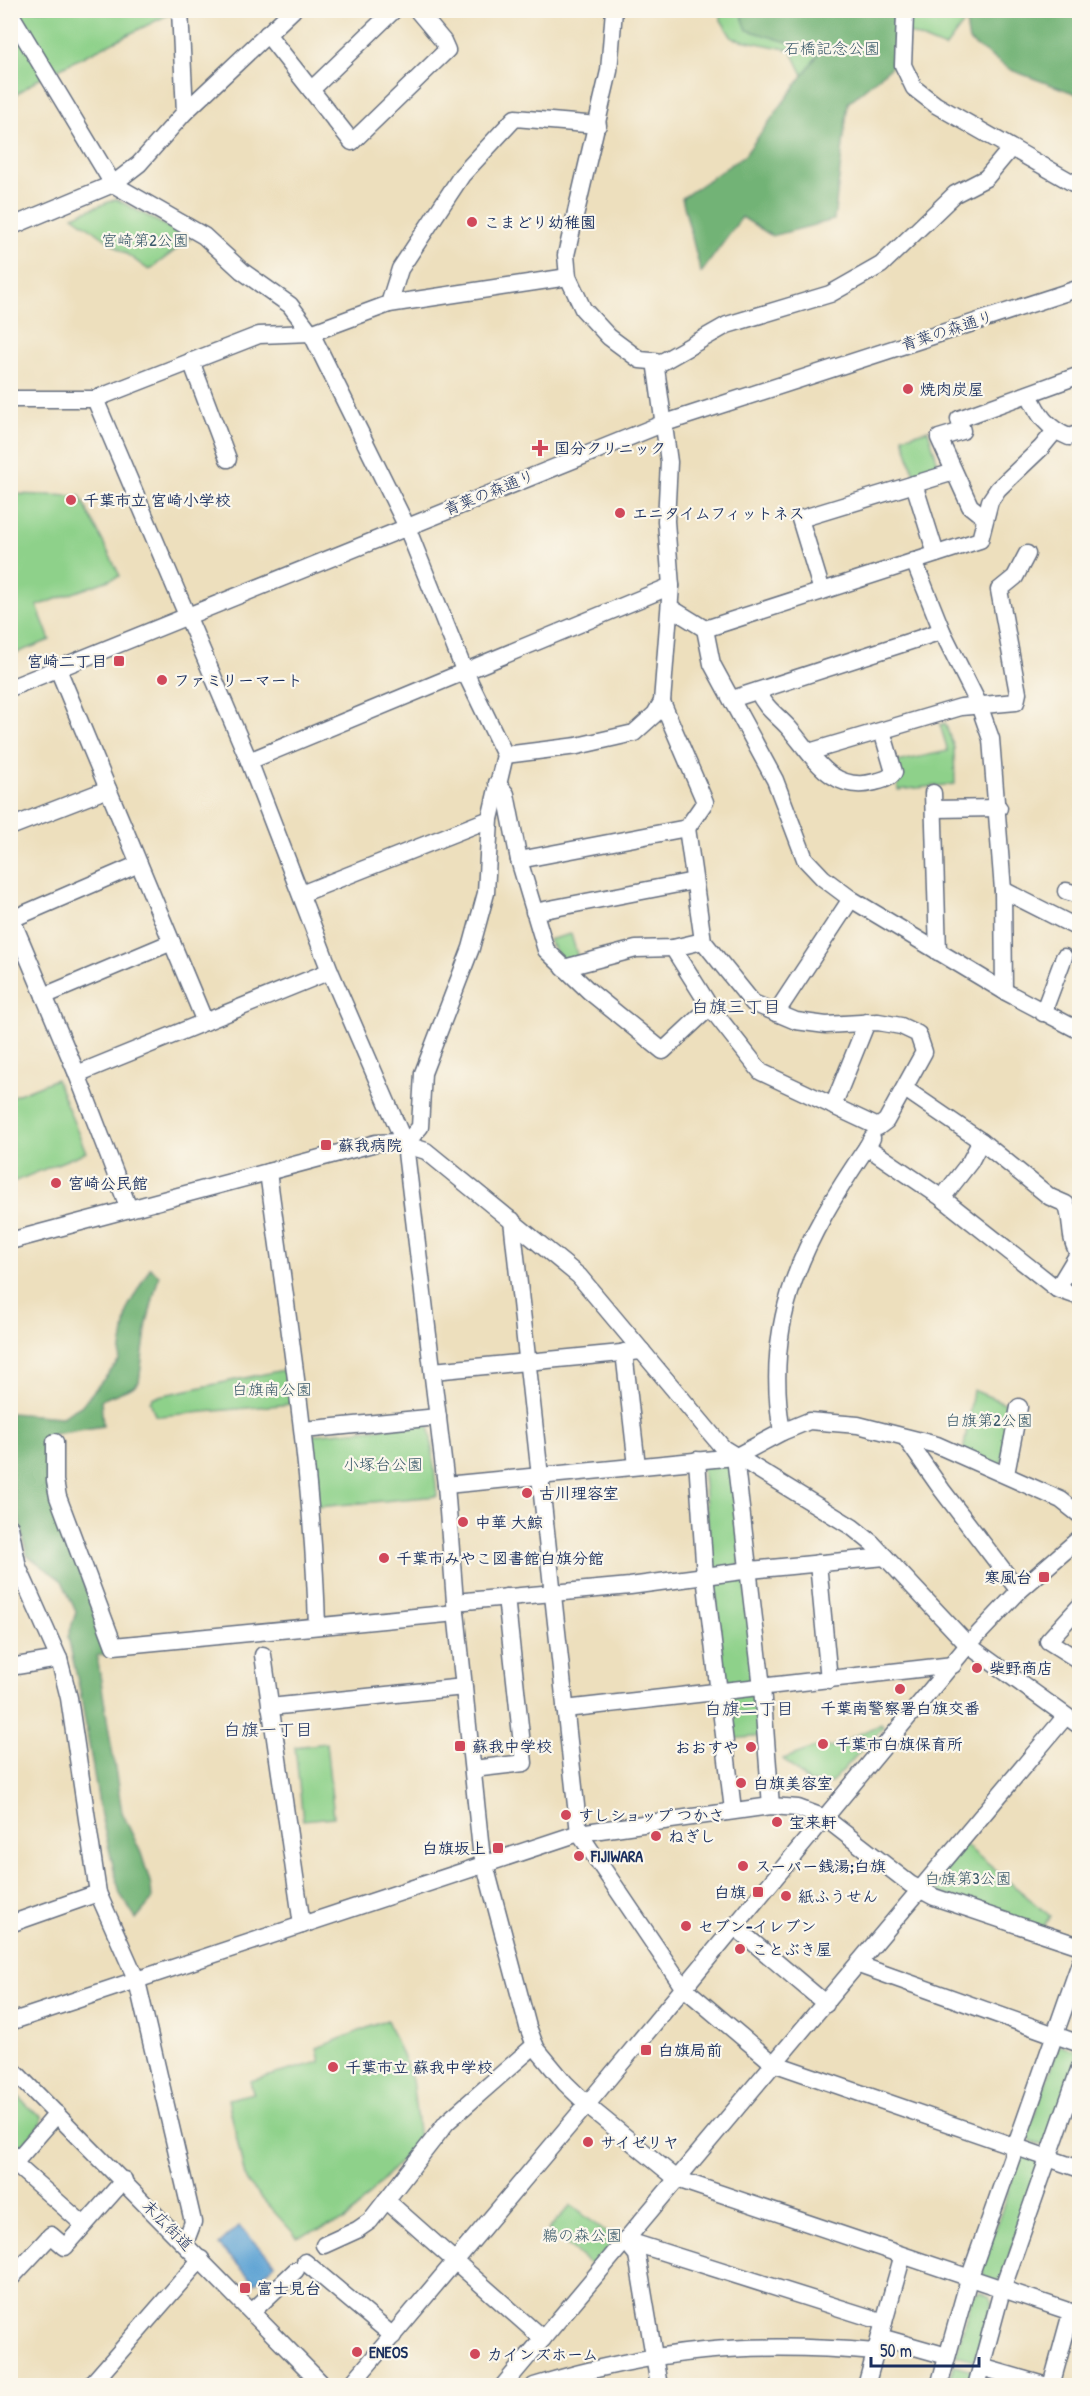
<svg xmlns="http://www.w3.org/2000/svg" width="1090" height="2396" viewBox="0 0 1090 2396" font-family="'Patrick Hand','Klee One',sans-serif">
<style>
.green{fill:#8ed18a;stroke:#548074;stroke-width:1.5}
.forest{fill:#72b376;stroke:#46716a;stroke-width:1.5}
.water{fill:#60a4d4;stroke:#3e6a99;stroke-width:1.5}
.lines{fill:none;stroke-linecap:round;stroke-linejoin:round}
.minor-casing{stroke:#646d7f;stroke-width:19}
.minor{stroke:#fff;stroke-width:16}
.poi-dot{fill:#d1495b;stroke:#fbf7ec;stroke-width:2}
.labels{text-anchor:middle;stroke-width:4.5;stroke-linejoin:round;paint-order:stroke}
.park-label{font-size:16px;fill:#385869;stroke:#fbf7ec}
.poi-label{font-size:16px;font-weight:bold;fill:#1b2f5e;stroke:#fbf7ec;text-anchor:start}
.street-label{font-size:16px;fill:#1b2f5e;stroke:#fbf7ec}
.neighbourhood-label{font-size:18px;fill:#1b2f5e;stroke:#fbf7ec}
</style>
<rect width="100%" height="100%" fill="#fbf7ec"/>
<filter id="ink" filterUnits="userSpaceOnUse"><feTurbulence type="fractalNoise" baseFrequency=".0167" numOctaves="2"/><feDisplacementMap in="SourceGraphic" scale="12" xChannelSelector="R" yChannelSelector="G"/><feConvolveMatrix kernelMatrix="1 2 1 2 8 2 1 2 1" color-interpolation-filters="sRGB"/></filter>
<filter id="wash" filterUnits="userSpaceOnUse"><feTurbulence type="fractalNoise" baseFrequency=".008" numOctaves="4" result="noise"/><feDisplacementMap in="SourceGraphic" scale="24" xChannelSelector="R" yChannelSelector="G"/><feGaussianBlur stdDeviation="1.35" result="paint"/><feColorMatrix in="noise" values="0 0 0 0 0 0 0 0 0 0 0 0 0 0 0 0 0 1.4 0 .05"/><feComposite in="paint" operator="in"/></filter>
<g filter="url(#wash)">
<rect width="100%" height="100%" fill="#eddfbd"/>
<g class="green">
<polygon points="21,10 174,10 174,12 40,78 11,98 10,17"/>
<polygon points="721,11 1008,11 969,16 945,48 894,27 804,77 791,50 732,38 721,20"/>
<polygon points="116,199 190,239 149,270 73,216"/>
<polygon points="928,430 939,467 914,474 903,437"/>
<polygon points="11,494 80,496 120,576 37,606 50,640 11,655"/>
<polygon points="945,723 954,748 955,784 898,790 896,762 948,751 940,725"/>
<polygon points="571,934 578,958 561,959 548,940"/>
<polygon points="56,1079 86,1152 11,1183 11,1097"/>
<polygon points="288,1369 291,1404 160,1416 155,1415 150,1401 154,1397"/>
<polygon points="973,1390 1012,1406 1000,1468 963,1453"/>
<polygon points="425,1424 430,1428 437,1496 318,1507 310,1435"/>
<polygon points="725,1463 734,1468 743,1559 736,1567 719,1569 712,1563 702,1466"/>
<polygon points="737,1575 745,1580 756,1675 749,1683 734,1684 724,1677 715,1584 720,1576"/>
<polygon points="750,1693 758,1699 762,1736 732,1739 728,1703 734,1695"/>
<polygon points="881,1724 883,1727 831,1783 809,1783 783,1759 819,1746 831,1747"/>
<polygon points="326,1743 334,1817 303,1820 295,1747"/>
<polygon points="964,1844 1050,1916 1043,1928 938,1893 933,1882"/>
<polygon points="387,2020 412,2079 419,2140 346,2220 297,2237 246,2181 228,2099 253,2093 250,2081 320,2062 317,2048"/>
<polygon points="1059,2044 1079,2052 1049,2143 1041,2145 1032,2142 1028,2135"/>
<polygon points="11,2089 34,2112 42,2116 42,2123 11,2157"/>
<polygon points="1028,2155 1037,2159 1040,2166 1003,2276 995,2281 985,2278 982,2269 1019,2159"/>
<polygon points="571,2205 615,2240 594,2267 548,2230"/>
<polygon points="980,2292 989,2296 993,2302 974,2360 956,2355 972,2296"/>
<polygon points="954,2365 973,2370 969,2385 948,2386"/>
</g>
<g class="forest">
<polygon points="740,11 901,11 897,62 848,103 834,220 772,236 742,217 701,273 682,198 745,155 820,52 747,30"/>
<polygon points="964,11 1079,11 1079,95 1011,70 969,41"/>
<polygon points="150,1268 159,1275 147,1323 139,1382 131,1388 101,1400 103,1426 54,1434 47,1440 48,1481 53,1500 110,1653 97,1656 122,1812 141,1853 151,1885 152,1900 136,1919 120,1894 101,1816 80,1691 68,1637 76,1612 62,1581 27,1555 11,1480 10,1413 62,1417 81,1406 119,1361 128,1307"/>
</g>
<polygon class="water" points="239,2226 275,2264 255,2283 219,2245"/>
</g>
<g filter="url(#ink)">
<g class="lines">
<g class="minor-casing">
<g id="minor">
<polyline points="180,10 185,112"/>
<polyline points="614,10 609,71 566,255 568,277 583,309 609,337 640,360 662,362 727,325 830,294 881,265 955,194 986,178 1011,148"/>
<polyline points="908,10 905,15 903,65 914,88 936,105 1080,187"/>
<polyline points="10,13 113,184 204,236 242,271 290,305 311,333 406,525 464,670 505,755 490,819 486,893 471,948 423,1073 420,1127 405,1144"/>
<polyline points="267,34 352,142 447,50 443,41 417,10"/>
<polyline points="311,90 394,10"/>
<polyline points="10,227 113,184 139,164 185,112 293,10"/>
<polyline points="389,304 400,269 462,175 515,118 598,125"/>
<polyline points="191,361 228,459"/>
<path d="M1029,394c9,21 18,34 40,43l11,-4"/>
<polyline points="10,399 95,399 259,335 311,333 389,304 568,277"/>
<polyline points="95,399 249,761 330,971 405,1144 446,1485 455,1602 481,1850 528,2027 536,2048 565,2083 595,2112 677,2179 1080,2315"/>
<polyline points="914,484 936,554"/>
<polyline points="985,518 970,506 939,438 962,431 959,419 1080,375"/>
<polyline points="914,561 942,631 979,705 991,739 1003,890 1004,991"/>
<polyline points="822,591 800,519 954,472"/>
<polyline points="671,608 705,629 712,664 775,780 805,859 823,878 851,899 1004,991 1080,1031"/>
<polyline points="705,629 980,540 990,501 998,489 1041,448 1055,431"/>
<polyline points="58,669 205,1022"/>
<polyline points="10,688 662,424 1080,288"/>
<path d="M758,691c7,17 18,23 30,36 25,28 43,67 87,55 8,-2 14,-3 19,-10l-12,-41"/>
<polyline points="732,699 942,631"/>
<polyline points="809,752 961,707 1016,702 1018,693 999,590 1015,577 1027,554"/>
<polyline points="505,755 577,746 634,733 655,714 662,702"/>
<polyline points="249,761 671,586"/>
<polyline points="497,783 506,794 519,860 546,950 589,991 663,1051 710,1007"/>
<polyline points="933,793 938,952"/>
<polyline points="934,809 999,808"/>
<polyline points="10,827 108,789"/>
<polyline points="519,860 687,828 705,802 662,702 671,586 666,521 669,462 655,361"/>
<polyline points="1003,890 1080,929"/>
<polyline points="1066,891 1080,895"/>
<polyline points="301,894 490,819"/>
<polyline points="534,912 694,881"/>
<polyline points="10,915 77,1074 129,1209"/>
<polyline points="12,919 139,864"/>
<polyline points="673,948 710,1007 761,1072 878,1127 886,1121 924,1052 918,1034 901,1026 878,1022 826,1025 796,1021 753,1003 703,941 687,828"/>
<polyline points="564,968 636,949 673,948 703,941"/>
<polyline points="44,996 172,942"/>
<polyline points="776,1013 851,899"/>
<polyline points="1043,1013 1064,957"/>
<polyline points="77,1074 330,971"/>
<path d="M905,1089l76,52 69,56 16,7c8,17 1,35 14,51"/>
<polyline points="833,1106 867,1022"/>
<polyline points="872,1138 867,1147 942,1198 1057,1289 1080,1297"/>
<path d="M268,1172c20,151 45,302 49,454"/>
<polyline points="942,1198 970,1162 981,1141"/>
<polyline points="512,1220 579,1833 683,1987 773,2063 1080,2169"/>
<polyline points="10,1241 376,1143 397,1142 426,1151 579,1276 723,1448 852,1527 872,1543 968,1645 1080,1726"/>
<polyline points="1057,1289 1078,1254"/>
<polyline points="624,1352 637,1466"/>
<polyline points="433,1371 642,1351"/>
<polyline points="303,1430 438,1417"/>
<path d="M782,1432c-20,-114 23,-194 85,-285"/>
<polyline points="907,1440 942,1490 1019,1591"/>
<polyline points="55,1442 55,1481 58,1497 114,1646 456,1613"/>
<polyline points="735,1457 762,1687 771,1806"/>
<polyline points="697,1460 705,1576 733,1810"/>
<polyline points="1006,1474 1019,1407"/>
<polyline points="446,1485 735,1457 782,1432 809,1421 858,1425 937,1445 1061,1500 1080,1515"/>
<polyline points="10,1527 18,1567 59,1659 69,1698 98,1893 137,1981 191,2213 193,2222 185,2243"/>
<polyline points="818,1563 829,1680"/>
<polyline points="455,1602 630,1586 750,1570 885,1557"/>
<polyline points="1080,1606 1048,1641 1080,1661"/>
<polyline points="263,1655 302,1925"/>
<polyline points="10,1667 59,1659"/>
<polyline points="270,1707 464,1687"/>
<polyline points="565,1709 953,1665"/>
<polyline points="473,1769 524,1763 506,1597"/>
<polyline points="10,1924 98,1893"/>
<polyline points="735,1927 826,2004"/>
<polyline points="859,1965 1080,2044"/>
<polyline points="10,2022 579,1833 771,1806 798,1808 825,1818 910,1884 934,1897 1080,1946"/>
<polyline points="10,2067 324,2386"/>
<polyline points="15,2164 84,2225"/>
<polyline points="10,2168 57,2114"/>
<polyline points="386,2200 543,2339"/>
<polyline points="625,2240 884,2322"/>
<polyline points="625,2240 637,2255 659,2386"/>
<polyline points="324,2245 357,2230 370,2221 447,2122 535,2045"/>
<polyline points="305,2262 393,2336"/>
<polyline points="10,2279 51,2235 65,2247 124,2180"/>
<polyline points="253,2311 296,2270"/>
<polyline points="880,2337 947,2356"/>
<polyline points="981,2367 1047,2386"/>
<polyline points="90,2386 201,2259"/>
<polyline points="350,2386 599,2090 968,1645 1019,1591 1080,1538"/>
<polyline points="503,2386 1065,1717"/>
<path d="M534,2386c120,-37 217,-45 341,-34"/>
<polyline points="866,2386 902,2258"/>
<polyline points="939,2386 969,2279 1080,1963"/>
<polyline points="976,2386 1002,2290 1080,2067"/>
<polyline points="1051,2386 1071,2313"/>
</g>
</g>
<use href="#minor" class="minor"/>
</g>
</g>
<g class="poi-dot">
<circle cx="472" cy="222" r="6"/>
<circle cx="908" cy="389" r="6"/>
<path d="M537 439h6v6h6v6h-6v6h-6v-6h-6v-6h6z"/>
<circle cx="71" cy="500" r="6"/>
<circle cx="620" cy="513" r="6"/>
<rect x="113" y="655" width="12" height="12" rx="3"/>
<circle cx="162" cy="680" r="6"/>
<rect x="320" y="1139" width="12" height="12" rx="3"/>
<circle cx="56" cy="1183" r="6"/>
<circle cx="527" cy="1493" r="6"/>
<circle cx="463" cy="1522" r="6"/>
<circle cx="384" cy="1558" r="6"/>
<rect x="1038" y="1571" width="12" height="12" rx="3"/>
<circle cx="977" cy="1668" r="6"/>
<circle cx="900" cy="1689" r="6"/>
<circle cx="823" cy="1744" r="6"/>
<rect x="454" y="1740" width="12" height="12" rx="3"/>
<circle cx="751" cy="1747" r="6"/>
<circle cx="741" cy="1783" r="6"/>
<circle cx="566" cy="1815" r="6"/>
<circle cx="777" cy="1822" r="6"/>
<circle cx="656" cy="1836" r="6"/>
<rect x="492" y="1842" width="12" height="12" rx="3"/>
<circle cx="579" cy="1856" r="6"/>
<circle cx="743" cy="1866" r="6"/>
<rect x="752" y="1886" width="12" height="12" rx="3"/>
<circle cx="786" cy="1896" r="6"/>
<circle cx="686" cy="1926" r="6"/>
<circle cx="740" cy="1949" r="6"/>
<rect x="640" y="2044" width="12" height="12" rx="3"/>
<circle cx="333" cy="2067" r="6"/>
<circle cx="588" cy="2142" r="6"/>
<rect x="239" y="2282" width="12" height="12" rx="3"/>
<circle cx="357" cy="2352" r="6"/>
<circle cx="475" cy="2354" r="6"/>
</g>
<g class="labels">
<g class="park-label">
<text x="832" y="54">石橋記念公園</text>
<text x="145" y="246">宮崎第2公園</text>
<text x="272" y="1395">白旗南公園</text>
<text x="989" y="1426">白旗第2公園</text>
<text x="383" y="1470">小塚台公園</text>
<text x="968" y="1884">白旗第3公園</text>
<text x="582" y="2241">鵜の森公園</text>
</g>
<g class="poi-label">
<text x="484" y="228">こまどり幼稚園</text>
<text x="920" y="395">焼肉炭屋</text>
<text x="554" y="454">国分クリニック</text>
<text x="83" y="506">千葉市立 宮崎小学校</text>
<text x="632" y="519">エニタイムフィットネス</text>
<text x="107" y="667" text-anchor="end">宮崎二丁目</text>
<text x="174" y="686">ファミリーマート</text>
<text x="338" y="1151">蘇我病院</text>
<text x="68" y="1189">宮崎公民館</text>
<text x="539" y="1499">古川理容室</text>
<text x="475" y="1528">中華 大鯨</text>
<text x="396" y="1564">千葉市みやこ図書館白旗分館</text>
<text x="1032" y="1583" text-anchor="end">寒風台</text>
<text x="989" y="1674">柴野商店</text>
<text x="900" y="1714" text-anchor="middle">千葉南警察署白旗交番</text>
<text x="835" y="1750">千葉市白旗保育所</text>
<text x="472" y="1752">蘇我中学校</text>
<text x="739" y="1753" text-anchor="end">おおすや</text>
<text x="753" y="1789">白旗美容室</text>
<text x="578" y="1821">すしショップ つかさ</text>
<text x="789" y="1828">宝来軒</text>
<text x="668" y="1842">ねぎし</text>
<text x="486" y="1854" text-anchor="end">白旗坂上</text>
<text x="591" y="1862">FIJIWARA</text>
<text x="755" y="1872">スーパー銭湯;白旗</text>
<text x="746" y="1898" text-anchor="end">白旗</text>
<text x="798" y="1902">紙ふうせん</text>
<text x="698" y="1932">セブン-イレブン</text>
<text x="752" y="1955">ことぶき屋</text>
<text x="658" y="2056">白旗局前</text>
<text x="345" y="2073">千葉市立 蘇我中学校</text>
<text x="600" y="2148">サイゼリヤ</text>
<text x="257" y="2294">富士見台</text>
<text x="369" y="2358">ENEOS</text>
<text x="487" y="2360">カインズホーム</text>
</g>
<g class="street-label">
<text transform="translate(947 330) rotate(-18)" y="6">青葉の森通り</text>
<text transform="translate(489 492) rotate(-22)" y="6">青葉の森通り</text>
<text transform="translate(168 2225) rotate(45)" y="6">末広街道</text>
</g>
<g class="neighbourhood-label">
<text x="736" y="1013">白旗三丁目</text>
<text x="749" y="1715">白旗二丁目</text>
<text x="268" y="1736">白旗一丁目</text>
</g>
</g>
<rect width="1090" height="2396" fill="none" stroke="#fbf7ec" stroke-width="36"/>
<path d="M871 2357v9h108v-9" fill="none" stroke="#1b2f5e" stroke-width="3"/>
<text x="880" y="2357" font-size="18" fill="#1b2f5e" stroke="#fbf7ec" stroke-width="4.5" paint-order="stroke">50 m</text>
</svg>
